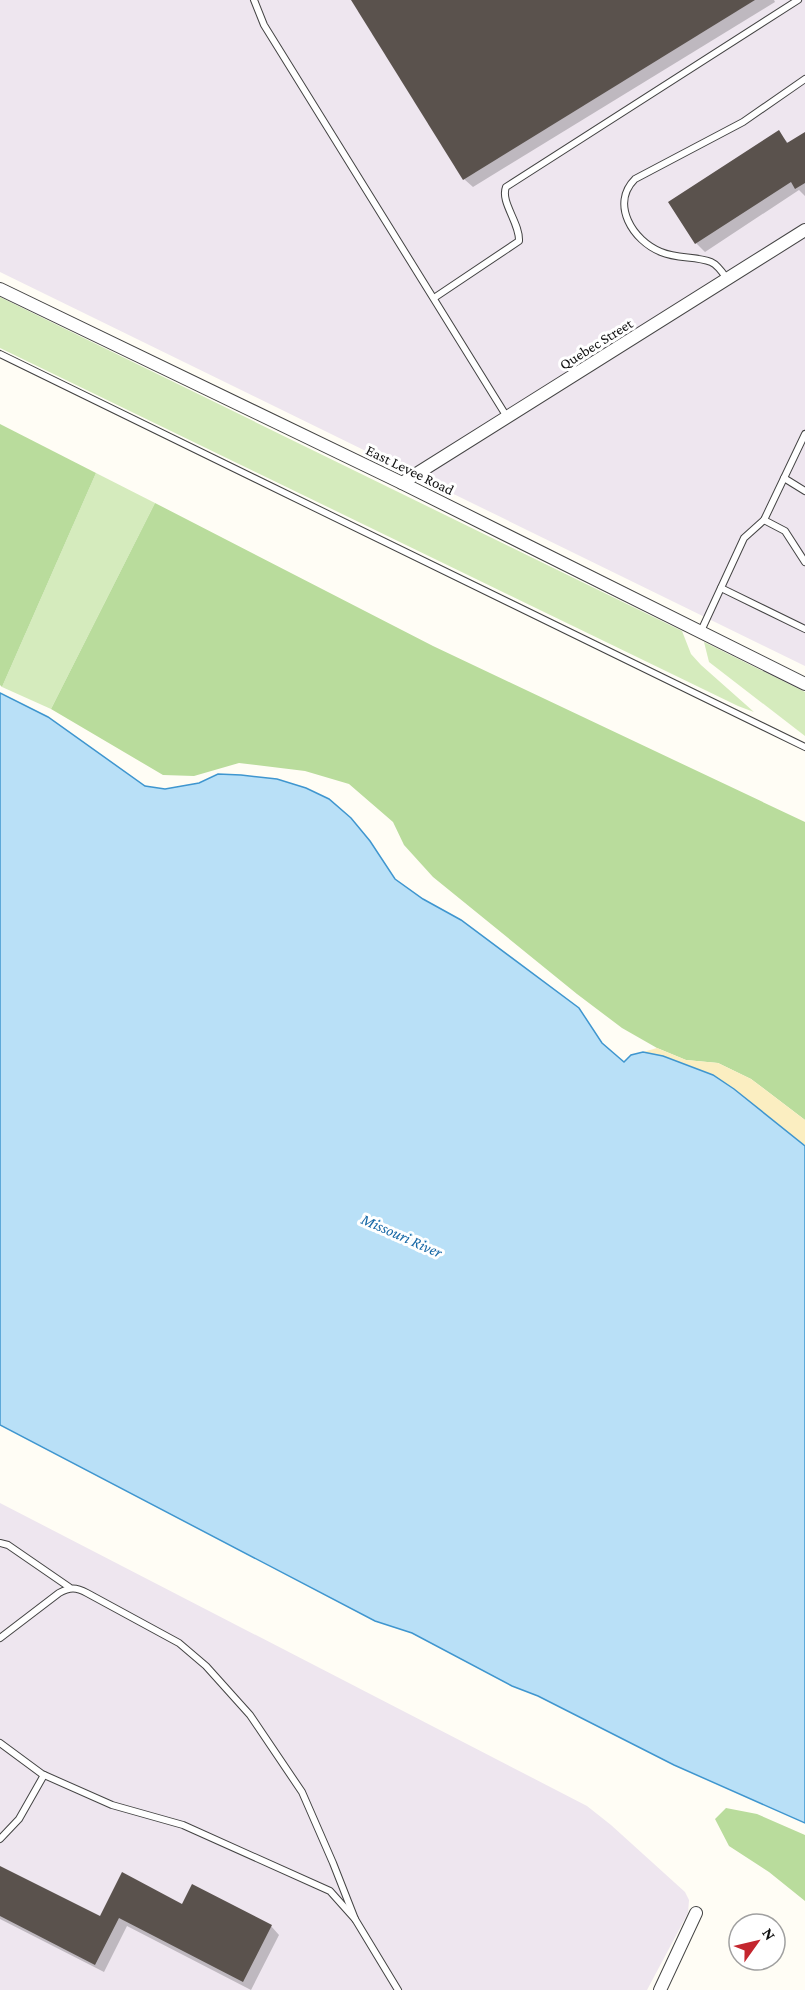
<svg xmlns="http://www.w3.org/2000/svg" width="805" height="1990" viewBox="0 0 805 1990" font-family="'Crimson Pro',serif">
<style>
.industrial{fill:#eee6ef}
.green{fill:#d5ebbd}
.forest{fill:#b9dc9c}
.sand{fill:#fbeec1}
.water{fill:#b9e0f7;stroke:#3f96cf;stroke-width:1.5}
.shadow{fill:#0003}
.building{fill:#5a524d}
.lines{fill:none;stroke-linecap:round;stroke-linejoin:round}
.service-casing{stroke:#444;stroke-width:8}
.minor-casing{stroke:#444;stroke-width:14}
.service{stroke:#fff;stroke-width:6}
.minor{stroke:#fff;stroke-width:12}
.labels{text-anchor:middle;stroke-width:6;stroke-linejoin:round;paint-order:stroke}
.street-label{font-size:15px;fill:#111;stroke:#fff}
.water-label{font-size:16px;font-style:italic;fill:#1768a6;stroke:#fff}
</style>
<rect width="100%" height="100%" fill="#fffdf5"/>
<g class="industrial">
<polygon points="0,0 805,0 805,666 0,272"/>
<polygon points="0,1503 587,1806 611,1825 685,1892 689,1900 688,1913 647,1990 0,1990"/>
</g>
<g class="green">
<polygon points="0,297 682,631 691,654 701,665 754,712 738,706 0,348"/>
<polygon points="96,473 155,503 51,709 2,687"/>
<polygon points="704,642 805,692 805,736 709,662"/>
</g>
<g class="forest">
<polygon points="0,424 96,473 2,687 0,685"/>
<polygon points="155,503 433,646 805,822 805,1120 751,1079 718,1063 686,1060 657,1048 622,1028 577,994 433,877 404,845 393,822 349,784 305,771 239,763 194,776 163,775 51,709"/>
<polygon points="726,1808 757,1814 805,1835 805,1901 769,1872 729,1846 715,1819"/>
</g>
<polygon class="sand" points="657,1048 686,1060 718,1063 751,1079 805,1120 805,1146 734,1089 693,1067 663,1056 643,1052"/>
<polygon class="water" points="0,693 48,717 145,786 165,789 199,783 218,774 241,775 277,779 306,788 329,799 351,818 370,841 395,879 423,899 461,920 579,1008 602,1043 624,1062 631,1055 643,1052 663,1056 713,1075 734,1089 805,1146 805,1823 674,1765 538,1696 512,1686 412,1633 375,1621 0,1425"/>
<g class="shadow">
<polygon points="353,0 774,0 775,2 473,187 464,179"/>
<polygon points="778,132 789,144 805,134 805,196 799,190 705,252 696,243"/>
<polygon points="0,1867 100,1918 183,1906 271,1926 279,1935 251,1990 127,1926 104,1972 0,1919"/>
</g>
<g class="building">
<polygon points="351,0 755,0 463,180"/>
<polygon points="779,130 787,143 805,132 805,183 795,189 791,182 695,244 668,202"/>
<polygon points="0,1866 100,1916 122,1872 182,1904 192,1884 272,1925 243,1982 119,1918 95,1965 0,1916"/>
</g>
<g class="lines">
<g class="service-casing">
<g id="service">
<polyline points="254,0 264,25 507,417"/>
<path d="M727,279c-4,-6 -9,-14 -16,-17 -15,-6 -34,-3 -50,-10 -28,-11 -51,-48 -26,-73l108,-57 62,-43"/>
<path d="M434,298l85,-57c1,-18 -19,-39 -13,-54l292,-187"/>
<polyline points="0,354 805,747"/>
<polyline points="784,478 805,491"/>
<polyline points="764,520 785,531 805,562"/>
<polyline points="721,588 805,629"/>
<polyline points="701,631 744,538 764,520 805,434"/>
<polyline points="0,1543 8,1545 69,1587"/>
<path d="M0,1638l59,-45c11,-6 17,-6 28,0l92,50 27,23 44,49 52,77 31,71 22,56"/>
<polyline points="0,1743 42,1774 112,1805 183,1825 330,1891 355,1919 398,1990"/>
<polyline points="0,1839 19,1819 44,1775"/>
</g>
</g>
<g class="minor-casing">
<g id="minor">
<polyline points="0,289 402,483 805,684"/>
<polyline points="402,483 805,230"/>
<polyline points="660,1990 696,1913"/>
</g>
</g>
<use href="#service" class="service"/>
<use href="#minor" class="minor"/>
</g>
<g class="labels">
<g class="street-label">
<text transform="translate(596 344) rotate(-32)" y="5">Quebec Street</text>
<text transform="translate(410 470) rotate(26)" y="5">East Levee Road</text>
</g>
<g class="water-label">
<text transform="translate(402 1235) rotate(24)" y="6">Missouri River</text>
</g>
</g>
<g transform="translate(757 1942) rotate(56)"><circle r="28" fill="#ffffff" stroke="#a0a0a0" stroke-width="1.5"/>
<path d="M0-4.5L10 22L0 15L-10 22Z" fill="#c4262e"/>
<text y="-9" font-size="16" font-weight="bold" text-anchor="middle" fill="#111111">N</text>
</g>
</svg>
